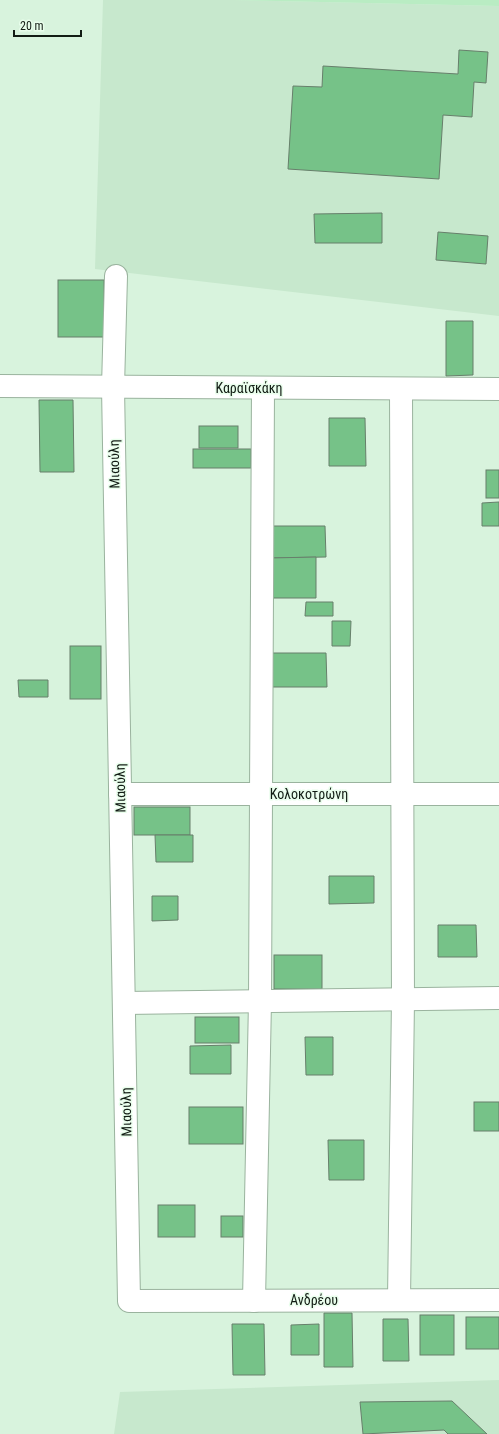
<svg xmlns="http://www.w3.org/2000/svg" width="499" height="1434" viewBox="0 0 499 1434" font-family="'Roboto Condensed',sans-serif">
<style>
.built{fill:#c7e8cd}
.green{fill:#b9ecc3}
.building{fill:#76c288;stroke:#677f6b}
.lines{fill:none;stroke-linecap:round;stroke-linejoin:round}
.minor-casing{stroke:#9ab39e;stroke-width:24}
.minor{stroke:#fff;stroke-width:22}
.labels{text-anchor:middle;stroke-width:3;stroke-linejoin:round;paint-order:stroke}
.street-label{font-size:14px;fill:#121c14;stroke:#e9feec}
</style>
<rect width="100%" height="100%" fill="#d8f3dd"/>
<g class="built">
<polygon points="103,0 233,0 499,6 499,316 95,269"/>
<polygon points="499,1380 499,1434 114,1434 120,1392"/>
</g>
<polygon class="green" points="233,0 499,0 499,6"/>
<g class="building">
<polygon points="459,50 488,52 486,83 474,82 472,117 443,115 439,179 288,169 293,86 322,87 323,66 458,74"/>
<polygon points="382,213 382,243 315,243 314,214"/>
<polygon points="438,232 488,236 486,264 436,260"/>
<rect x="58" y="280" width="46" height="57"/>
<polygon points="446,321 473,321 473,375 446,376"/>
<polygon points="39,400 73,400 74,472 40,472"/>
<polygon points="329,418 365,418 366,466 329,466"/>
<rect x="199" y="426" width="39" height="22"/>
<rect x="193" y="449" width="58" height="19"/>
<rect x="486" y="470" width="13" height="28"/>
<polygon points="499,502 499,526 482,526 482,503"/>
<polygon points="269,526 325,526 326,557 269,558"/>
<polygon points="316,557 316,598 269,598 269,558"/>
<polygon points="306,602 333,602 333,616 305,616"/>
<polygon points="332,621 351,621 350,646 332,646"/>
<rect x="70" y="646" width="31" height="53"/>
<polygon points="271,653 326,653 327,687 272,687"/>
<polygon points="18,680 48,680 48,697 19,697"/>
<rect x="134" y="807" width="56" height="28"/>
<polygon points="155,835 193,835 193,862 156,862"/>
<polygon points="329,876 374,876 374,903 329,904"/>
<polygon points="152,896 178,896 178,920 152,921"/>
<polygon points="438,925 476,925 477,957 438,957"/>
<rect x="274" y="955" width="48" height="34"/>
<rect x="195" y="1017" width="44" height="26"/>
<polygon points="305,1037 333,1037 333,1075 306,1075"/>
<polygon points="231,1045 231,1074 190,1074 190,1046"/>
<rect x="474" y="1102" width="25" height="29"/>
<rect x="189" y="1107" width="54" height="37"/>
<polygon points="328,1140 364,1140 364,1180 329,1180"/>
<rect x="158" y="1205" width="37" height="32"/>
<rect x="221" y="1216" width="22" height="21"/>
<polygon points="324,1313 352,1313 353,1367 324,1367"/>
<rect x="420" y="1315" width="34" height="40"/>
<rect x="466" y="1317" width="33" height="32"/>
<polygon points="383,1319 408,1319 409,1361 383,1361"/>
<polygon points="232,1324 264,1324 265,1375 233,1375"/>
<polygon points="319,1324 319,1355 291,1355 291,1325"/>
<polygon points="452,1401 487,1434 448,1434 444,1430 363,1434 360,1402"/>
</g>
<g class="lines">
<g class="minor-casing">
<g id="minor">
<polyline points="116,276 113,387 129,1301 499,1300"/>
<polyline points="0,386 499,389"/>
<polyline points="120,794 499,794"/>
<polyline points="124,1003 499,998"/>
<polyline points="399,1300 403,1000 401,389"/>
<polyline points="254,1301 260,1001 263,388"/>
</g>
</g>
<use href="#minor" class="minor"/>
</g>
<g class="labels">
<g class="street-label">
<text x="249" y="393">Καραϊσκάκη</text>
<text transform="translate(114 464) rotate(-91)" y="5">Μιαούλη</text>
<text transform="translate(120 788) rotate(-91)" y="5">Μιαούλη</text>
<text x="309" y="799">Κολοκοτρώνη</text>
<text transform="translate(126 1112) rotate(-91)" y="5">Μιαούλη</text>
<text x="314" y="1305">Ανδρέου</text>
</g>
</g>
<path d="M14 30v6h67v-6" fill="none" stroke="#121c14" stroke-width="2"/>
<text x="20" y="30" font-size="12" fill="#121c14" stroke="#e9feec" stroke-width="3" paint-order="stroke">20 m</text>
</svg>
